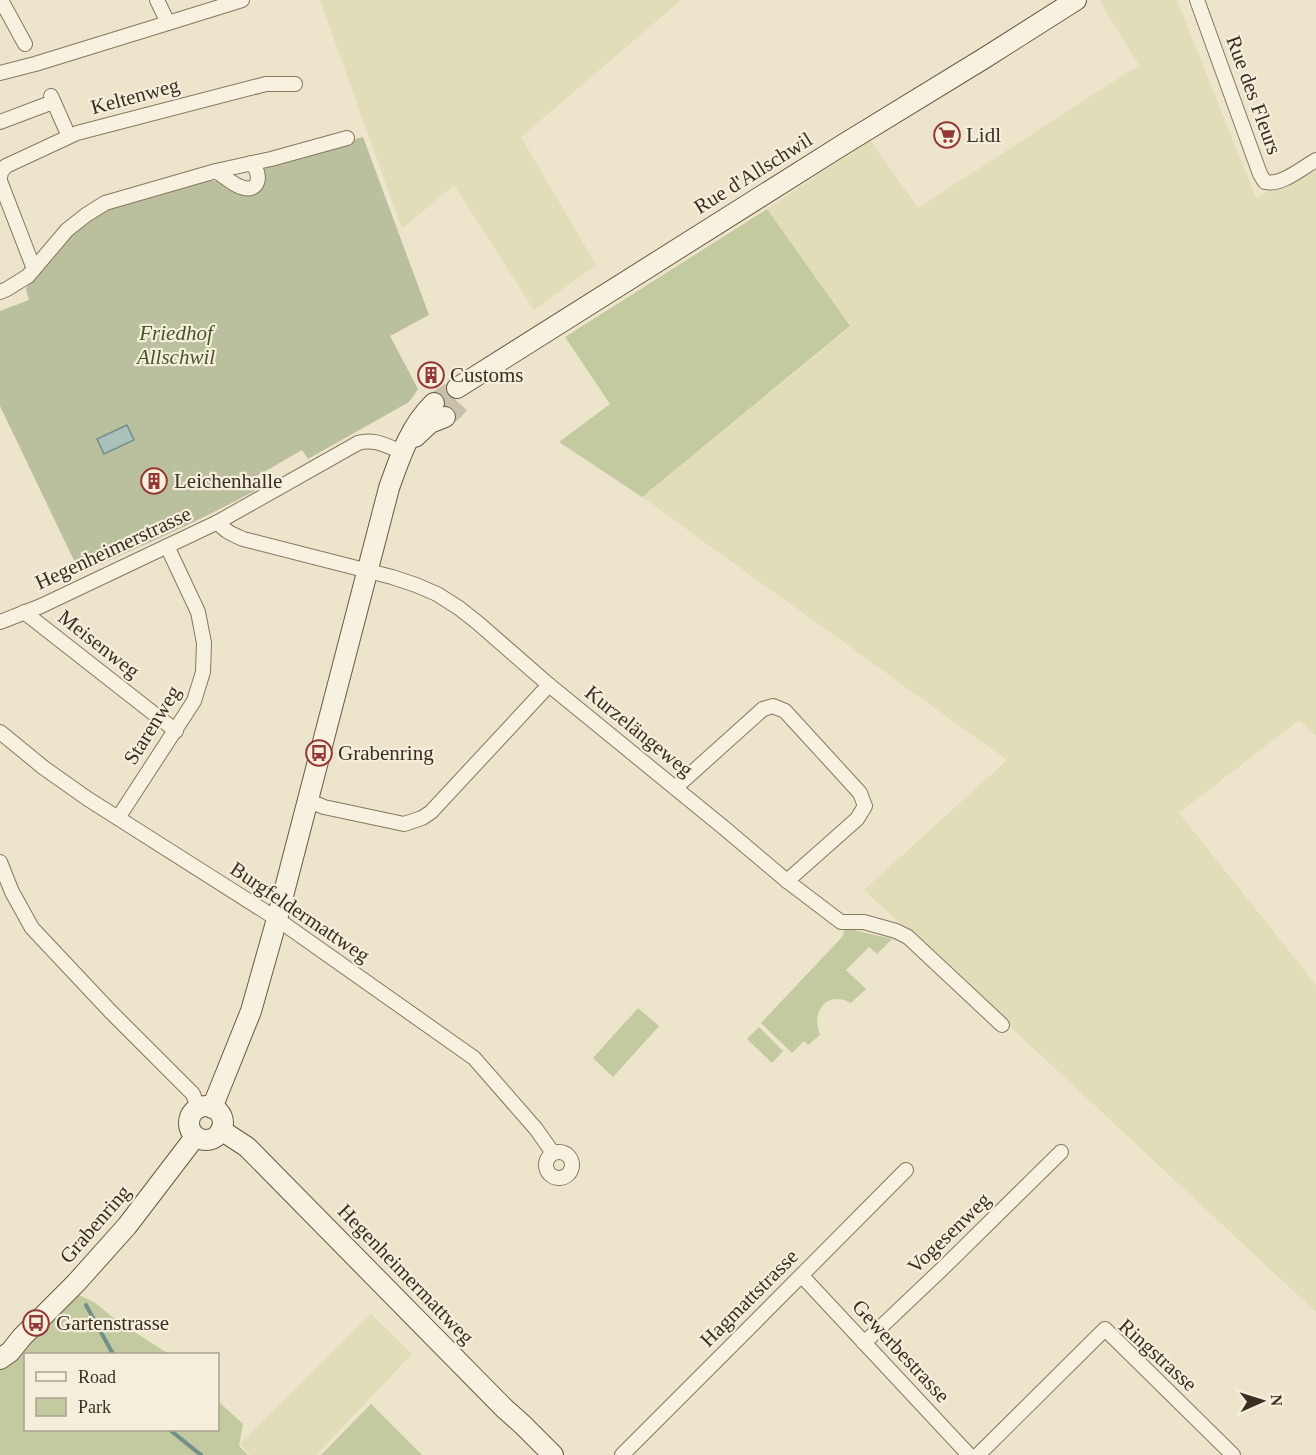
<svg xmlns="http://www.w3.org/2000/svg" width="1316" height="1455" viewBox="0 0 1316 1455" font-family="'Times New Roman',serif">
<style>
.farmland{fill:#e1ddb9}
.green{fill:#c3caa0}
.cemetery{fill:#bac09e}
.water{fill:#abc1bc;stroke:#728f8a;stroke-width:1.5}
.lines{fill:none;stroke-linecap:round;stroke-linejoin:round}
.stream{stroke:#728f8a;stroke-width:4}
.secondary-tunnel{stroke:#c8c0a9;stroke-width:20;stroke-dasharray:20 10;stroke-linecap:butt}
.street-casing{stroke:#887760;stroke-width:16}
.secondary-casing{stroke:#6a5943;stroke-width:22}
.street{stroke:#f7f1df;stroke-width:14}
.secondary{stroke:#f7f1df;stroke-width:20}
.labels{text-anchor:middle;stroke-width:4.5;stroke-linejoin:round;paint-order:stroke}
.street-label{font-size:21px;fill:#3a2f23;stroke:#f4eedb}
.poi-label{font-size:21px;fill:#3a2f23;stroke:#f4eedb;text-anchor:start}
.park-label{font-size:21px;font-style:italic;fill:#48552b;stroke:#f4eedb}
</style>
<rect width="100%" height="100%" fill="#ece4cb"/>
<g class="farmland">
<polygon points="320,0 681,0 521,137 596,265 534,310 454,185 402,229"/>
<polygon points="1099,0 1177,0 1256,198 1316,165 1316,736 1299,720 1179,813 1316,985 1316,1312 864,890 1007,760 642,497 850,327 767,209 870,140 918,208 1139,65"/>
<polygon points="371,1314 412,1354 316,1455 250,1455 240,1444"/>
</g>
<g class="green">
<polygon points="767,209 850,326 642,497 559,442 610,404 565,337"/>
<path d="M845,928l47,11 -15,15 -8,-7 -23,23 20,19 -15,14c-24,-13 -41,9 -31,32l-12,10 -4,-4 -12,12 -31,-30 82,-87z"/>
<polygon points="638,1008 659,1026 613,1077 593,1058"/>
<polygon points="759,1027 783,1051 772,1063 747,1039"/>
<polygon points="74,1293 94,1302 117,1321 169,1354 26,1354 26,1430 218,1430 218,1401 243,1424 239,1446 248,1455 0,1455 0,1359 52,1306 67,1307"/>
<polygon points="371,1404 422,1455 321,1455"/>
</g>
<path class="cemetery" d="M363,137l66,178 -39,21 28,53 -9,13 -101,57 -6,-9 -50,29 6,10c-58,32 -118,58 -178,84l-80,-167v-95l29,-11 -3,-11 3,-7 40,-47 33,-24 102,-30h16l22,11 21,-18 2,-6 5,-4 45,-14z"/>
<polygon class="water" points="127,425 134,440 104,454 97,439"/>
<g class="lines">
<g class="stream">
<polyline points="86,1305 113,1354"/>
<polyline points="170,1430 201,1455"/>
</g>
<g class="secondary-tunnel">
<polyline points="434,403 457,388"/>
<polyline points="445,417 453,411 465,397"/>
</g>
<g class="street-casing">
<g id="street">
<polyline points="1,0 25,44"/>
<path d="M1197,0l63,174 5,8c16,4 37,-14 51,-22"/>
<polyline points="168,23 242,0"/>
<polyline points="0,73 35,64 168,23 157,0"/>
<polyline points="51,96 67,132"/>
<polyline points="0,122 53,102"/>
<path d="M216,171c8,5 16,13 25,16 18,7 22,-13 10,-24"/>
<polyline points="0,178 1,172 6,166 77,133 266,84 295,84"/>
<polyline points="0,181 34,269"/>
<polyline points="0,292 7,289 28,276 67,230 86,215 105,203 216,171 271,159 347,138"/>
<path d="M218,522c6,9 14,12 25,17l149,38 24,8 21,9 22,14 19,15 71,62 174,142 64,54 54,41h23l32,9 12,6 94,88"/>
<polyline points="24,612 176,731"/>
<path d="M0,622l41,-16 177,-84 140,-79c16,-5 29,3 44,9"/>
<polyline points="0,732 44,768 88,799 277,919 474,1058 536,1129 553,1153"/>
<polyline points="675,788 763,709 773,706 785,711 860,793 865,806 857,819 787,881"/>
<polyline points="307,800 324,807 404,824 422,818 431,812 549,685"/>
<polyline points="118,818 194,701 203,672 204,643 198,612 167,546"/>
<polyline points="0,862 12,892 32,928 110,1011 193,1094 198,1108"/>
<circle cx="559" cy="1165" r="13"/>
<polyline points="802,1276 969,1455"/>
<polyline points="864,1343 942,1269 1061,1152"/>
<polyline points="622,1455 753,1324 906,1170"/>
<polyline points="978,1455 1105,1329 1233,1455"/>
</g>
</g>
<g class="secondary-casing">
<g id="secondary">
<polyline points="457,388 844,144 983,59 1076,0"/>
<polyline points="415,437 430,423 445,417"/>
<circle cx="206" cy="1123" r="17"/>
<path d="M212,1108l39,-97 26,-92 112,-431c11,-31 21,-62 45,-85"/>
<polyline points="221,1130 247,1147 504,1408 523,1425 553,1455"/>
<polyline points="0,1359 10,1352 22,1337 76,1283 127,1226 195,1137"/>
</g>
</g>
<use href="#street" class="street"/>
<use href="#secondary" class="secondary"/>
</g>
<defs>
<g id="supermarket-ring" transform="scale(1.35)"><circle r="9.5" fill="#f4eedb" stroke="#933835" stroke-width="1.5"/><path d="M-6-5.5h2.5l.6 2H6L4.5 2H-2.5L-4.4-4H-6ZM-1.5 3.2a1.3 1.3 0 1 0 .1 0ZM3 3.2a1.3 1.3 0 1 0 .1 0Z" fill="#933835"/></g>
<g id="building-ring" transform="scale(1.35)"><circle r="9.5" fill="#f4eedb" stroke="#933835" stroke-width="1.5"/><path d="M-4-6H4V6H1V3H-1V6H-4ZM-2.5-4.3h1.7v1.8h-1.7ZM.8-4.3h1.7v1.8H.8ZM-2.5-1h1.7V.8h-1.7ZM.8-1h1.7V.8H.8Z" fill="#933835"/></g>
<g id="bus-ring" transform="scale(1.35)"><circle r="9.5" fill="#f4eedb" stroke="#933835" stroke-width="1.5"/><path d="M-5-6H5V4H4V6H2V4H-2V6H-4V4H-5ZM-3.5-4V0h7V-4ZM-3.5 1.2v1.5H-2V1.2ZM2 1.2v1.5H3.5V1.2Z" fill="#933835"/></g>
</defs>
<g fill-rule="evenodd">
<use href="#supermarket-ring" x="947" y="135"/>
<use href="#building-ring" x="431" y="375"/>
<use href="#building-ring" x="154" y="481"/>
<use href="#bus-ring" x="319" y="753"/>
<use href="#bus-ring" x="36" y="1323"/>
</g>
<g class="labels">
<g class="street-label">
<text transform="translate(1254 95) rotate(70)" y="7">Rue des Fleurs</text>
<text transform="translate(135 96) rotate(-15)" y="7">Keltenweg</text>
<text transform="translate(753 173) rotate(-32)" y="7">Rue d'Allschwil</text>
<text transform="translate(113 548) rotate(-25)" y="7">Hegenheimerstrasse</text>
<text transform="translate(99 644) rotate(38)" y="7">Meisenweg</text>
<text transform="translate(152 725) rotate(-58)" y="7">Starenweg</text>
<text transform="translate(639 731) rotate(39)" y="7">Kurzelängeweg</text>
<text transform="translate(300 912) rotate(34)" y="7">Burgfeldermattweg</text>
<text transform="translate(95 1224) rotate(-49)" y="7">Grabenring</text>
<text transform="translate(949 1233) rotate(-44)" y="7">Vogesenweg</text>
<text transform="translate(406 1274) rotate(46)" y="7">Hegenheimermattweg</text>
<text transform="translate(749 1298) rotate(-45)" y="7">Hagmattstrasse</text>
<text transform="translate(901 1351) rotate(47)" y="7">Gewerbestrasse</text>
<text transform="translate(1158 1355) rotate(42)" y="7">Ringstrasse</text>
</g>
<g class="poi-label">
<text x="966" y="142">Lidl</text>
<text x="450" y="382">Customs</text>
<text x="174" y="488">Leichenhalle</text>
<text x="338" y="760">Grabenring</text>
<text x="56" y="1330">Gartenstrasse</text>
</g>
<g class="park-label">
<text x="176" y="340">Friedhof<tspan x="176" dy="24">Allschwil</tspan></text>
</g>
</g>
<rect x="24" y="1353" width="195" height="78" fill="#f4eedb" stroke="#aaa291" stroke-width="1.5"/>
<rect x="36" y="1372" width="30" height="9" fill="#f7f1df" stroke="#aaa291" stroke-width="1.5"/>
<text x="78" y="1383" font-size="18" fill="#3a2f23">Road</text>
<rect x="36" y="1398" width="30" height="18" fill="#c3caa0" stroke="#aaa291" stroke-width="1.5"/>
<text x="78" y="1413" font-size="18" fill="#3a2f23">Park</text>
<g transform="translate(1262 1401) rotate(87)" stroke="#f4eedb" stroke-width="4.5" paint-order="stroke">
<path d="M0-4.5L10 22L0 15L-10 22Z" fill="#3a2f23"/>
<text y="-9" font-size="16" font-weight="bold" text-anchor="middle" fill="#3a2f23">N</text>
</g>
</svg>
